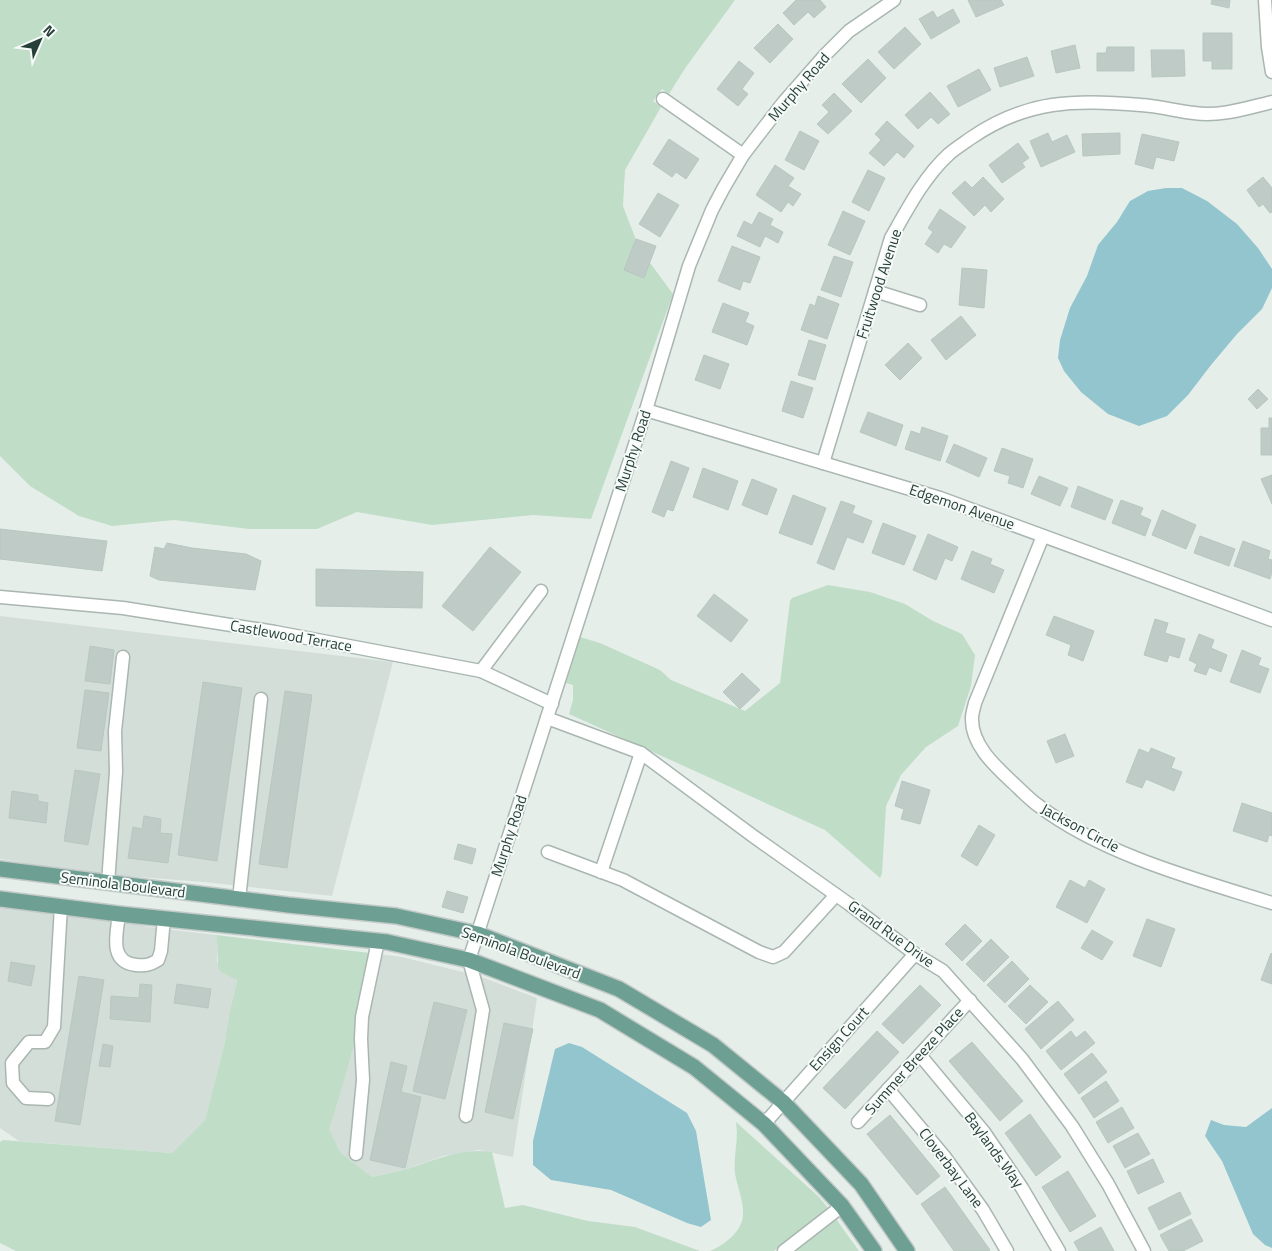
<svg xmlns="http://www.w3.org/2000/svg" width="1272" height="1251" viewBox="0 0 1272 1251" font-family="'Titillium Web',sans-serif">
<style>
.built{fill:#d4ded9}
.green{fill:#c0ddc8}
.water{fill:#92c5ce}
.building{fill:#becbc6;stroke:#b8c7c1}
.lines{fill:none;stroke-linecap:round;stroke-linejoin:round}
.minor-casing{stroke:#a9b6b1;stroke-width:15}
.major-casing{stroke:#c2c9c7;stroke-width:18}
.minor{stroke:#fff;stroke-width:12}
.major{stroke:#6da093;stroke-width:15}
.labels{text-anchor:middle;stroke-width:4;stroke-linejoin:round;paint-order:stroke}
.street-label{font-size:15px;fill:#263f38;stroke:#f6faf8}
</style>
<rect width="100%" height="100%" fill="#e6eeea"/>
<g class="built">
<polygon points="0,616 393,662 332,896 204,882 88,873 0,859"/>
<polygon points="0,906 125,921 148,927 216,935 218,951 217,961 221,972 237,979 229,1015 225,1042 205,1120 172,1153 19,1141 0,1128"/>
<polygon points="370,953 402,957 479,976 537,998 513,1157 479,1150 443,1156 407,1169 372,1177 340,1152 328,1129 345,1078 355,1042"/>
</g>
<g class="green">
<polygon points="0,0 735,0 686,67 669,94 662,89 653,101 661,107 625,170 623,206 639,248 673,294 591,519 533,515 432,525 357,512 317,529 249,529 174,520 112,526 79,516 30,486 0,456"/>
<polygon points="828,585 870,592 905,604 933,621 962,634 975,655 971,686 958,726 926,747 901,775 886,806 882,874 880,878 825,830 569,714 573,700 573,685 566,683 580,637 600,643 660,670 671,680 745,711 780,683 790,601 792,598"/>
<path d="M216,935l154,18 -15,89 -10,36 -16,51 11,23 32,25c12,-3 24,-5 35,-8 28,-9 55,-22 85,-17l13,56 18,-3 65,16 47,6 65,24h-684l-16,-8v-101l3,-2 169,13 33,-33 20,-78 4,-27 8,-35 -16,-8 -3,-5v-16z"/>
<path d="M736,1122l83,75 9,11 -54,43h-64c14,-6 32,-19 33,-36 1,-13 -6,-29 -8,-42 -2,-17 4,-32 1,-51z"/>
<polygon points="836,1219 859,1251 795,1251"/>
</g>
<g class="water">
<polygon points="1166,188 1182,188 1207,201 1237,224 1258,248 1272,269 1272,288 1262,309 1237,334 1211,365 1188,395 1167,416 1139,426 1108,414 1081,392 1064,371 1058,358 1060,340 1070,308 1087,276 1098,245 1117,222 1130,201 1148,191"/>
<polygon points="569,1043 582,1047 687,1113 696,1131 711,1220 701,1227 687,1223 611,1190 551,1180 533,1165 533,1141 555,1049"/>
<polygon points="1272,1108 1272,1248 1265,1245 1253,1234 1222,1161 1205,1136 1211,1120 1224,1125 1246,1127"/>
</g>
<g class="building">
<polygon points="796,0 820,0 826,7 814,18 808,12 794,25 783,13"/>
<polygon points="968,0 1001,0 1004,5 976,17"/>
<polygon points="1212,0 1230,0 1229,8 1211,4"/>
<polygon points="953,9 960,22 931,39 919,19 933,11 937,18"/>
<polygon points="778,24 793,39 770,63 754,48"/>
<polygon points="905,27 921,44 894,69 878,52"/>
<polygon points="1203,33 1232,33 1232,69 1212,69 1212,61 1203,61"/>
<polygon points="1075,45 1080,68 1056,73 1051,51"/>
<polygon points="1107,47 1134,47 1134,71 1097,71 1097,53 1106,53"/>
<polygon points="1151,50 1184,50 1185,76 1152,77"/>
<polygon points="1027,57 1034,76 1000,87 994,68"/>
<polygon points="868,59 886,78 861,103 842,84"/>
<polygon points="739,61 754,73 742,89 748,94 738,106 717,89"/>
<polygon points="979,69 991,90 958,107 947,86"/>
<polygon points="930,92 950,114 938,124 931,117 918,129 905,115"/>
<polygon points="834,93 852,111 828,134 817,124 829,112 822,105"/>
<polygon points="887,121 914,146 904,158 897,152 884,166 869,153 881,140 875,134"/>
<polygon points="800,131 819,141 804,170 785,160"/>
<polygon points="1048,133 1052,142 1067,135 1075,152 1041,167 1030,141"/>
<polygon points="1120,133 1120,154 1083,156 1082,134"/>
<polygon points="1142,134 1179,142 1174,161 1156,157 1153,169 1135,164"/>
<polygon points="669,139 699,159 686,179 676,172 672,177 653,164"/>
<polygon points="1018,143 1029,158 1022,163 1025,167 1002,183 989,165"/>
<polygon points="775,165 794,178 788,186 801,194 793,206 788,202 781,212 756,195"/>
<polygon points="868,170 885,178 869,211 852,202"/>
<polygon points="983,177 1004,199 991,212 985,205 974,216 952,193 965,181 972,188"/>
<polygon points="1263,177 1272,188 1272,212 1270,213 1263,204 1259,207 1247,190"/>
<polygon points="658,193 679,205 660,237 639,224"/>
<polygon points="940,209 966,227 951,248 944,244 938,253 925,244 933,232 928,228"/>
<polygon points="843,211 865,221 850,255 828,245"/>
<polygon points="759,212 773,219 770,225 783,232 778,243 765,236 760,247 737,236 744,221 752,225"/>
<polygon points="636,239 656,246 644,278 624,270"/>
<polygon points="732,246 760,257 750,283 743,281 740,290 718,281"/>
<polygon points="834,256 853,262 841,297 821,290"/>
<polygon points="962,268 987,270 984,308 959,305"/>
<polygon points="818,296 839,304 827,339 801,330 810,304 815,306"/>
<polygon points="723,303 749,313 745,322 754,326 747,345 712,332"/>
<polygon points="961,316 976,335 946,360 931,340"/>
<polygon points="809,340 826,345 815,380 798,375"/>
<polygon points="908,343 922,358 900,380 885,365"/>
<polygon points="704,355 729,364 720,389 695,380"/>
<polygon points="791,381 813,388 803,418 782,411"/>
<polygon points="1258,389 1268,399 1257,409 1248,399"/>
<polygon points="868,412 903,425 896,446 860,432"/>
<polygon points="1269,418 1272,418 1272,455 1261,455 1261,428 1269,428"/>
<polygon points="922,427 948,436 940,461 905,449 911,431 920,434"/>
<polygon points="954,444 987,458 979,477 946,462"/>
<polygon points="1002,448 1033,459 1023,488 1008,483 1010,476 994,471"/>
<polygon points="671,461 689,468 673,511 667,509 664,517 652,512"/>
<polygon points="703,468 738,481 728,510 693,497"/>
<polygon points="1272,475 1272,504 1261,479"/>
<polygon points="1039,476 1068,488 1060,506 1031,494"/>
<polygon points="752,479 777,489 767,515 742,505"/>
<polygon points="1078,486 1113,500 1105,520 1071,507"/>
<polygon points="793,495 826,508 812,545 779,533"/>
<polygon points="1121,500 1143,508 1140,515 1151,520 1145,536 1112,523"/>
<polygon points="841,501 855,506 852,513 872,521 863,543 847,537 834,570 817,563"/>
<polygon points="1162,510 1196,525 1186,549 1152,535"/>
<polygon points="883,523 916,536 904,565 872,553"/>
<polygon points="0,529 107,541 102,571 0,559"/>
<polygon points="928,534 958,547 952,561 945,558 936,580 913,570"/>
<polygon points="1200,536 1235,549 1229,566 1194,553"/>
<polygon points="1243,541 1270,551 1268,559 1272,560 1272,572 1270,579 1234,566"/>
<polygon points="167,543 192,548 246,554 261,561 255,590 159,580 150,576 155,547 164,549"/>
<polygon points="490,547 521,572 473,631 442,606"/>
<polygon points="972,551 992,559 990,564 1004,570 994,593 961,579"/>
<polygon points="316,569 423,572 422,608 316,606"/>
<polygon points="714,594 748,620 731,642 697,616"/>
<polygon points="1054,616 1094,631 1083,661 1068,655 1071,645 1046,635"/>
<polygon points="1155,619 1168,623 1165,633 1185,639 1179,658 1169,655 1167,662 1144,655"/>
<polygon points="1199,634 1214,640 1211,648 1227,655 1221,672 1209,667 1206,675 1194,671 1197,664 1189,660"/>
<polygon points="90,646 114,650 110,684 85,681"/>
<polygon points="1242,650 1261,658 1258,665 1269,669 1260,693 1230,682"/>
<polygon points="742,673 760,690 740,709 723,692"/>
<polygon points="203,682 242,688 217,861 178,855"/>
<polygon points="85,690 109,693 101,751 77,748"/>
<polygon points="285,691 312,695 287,868 259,864"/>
<polygon points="1065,734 1074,756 1056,763 1047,741"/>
<polygon points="1151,748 1175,758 1171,768 1182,772 1174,791 1146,779 1142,788 1126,782 1139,749 1149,753"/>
<polygon points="75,770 100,774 88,845 64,841"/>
<polygon points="902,781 930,790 920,824 901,819 904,809 895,806"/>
<polygon points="12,791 38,795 38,801 48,803 46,823 9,818"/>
<polygon points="1242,803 1272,813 1272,836 1269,835 1267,842 1233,831"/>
<polygon points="144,816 161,819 160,833 172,834 168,863 128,858 133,827 142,829"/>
<polygon points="979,825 995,835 977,866 961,856"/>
<polygon points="458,844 476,849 472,864 454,859"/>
<polygon points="1070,880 1085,888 1089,880 1105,889 1087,923 1056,907"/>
<polygon points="447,891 468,897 463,913 442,907"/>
<polygon points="1147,919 1175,929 1161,967 1133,956"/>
<polygon points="965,924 982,941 962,961 945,944"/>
<polygon points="1092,930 1113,942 1102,960 1081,948"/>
<polygon points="991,939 1009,957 984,982 966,964"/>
<polygon points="1271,953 1272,954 1272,984 1261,980"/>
<polygon points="1012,961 1029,979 1005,1003 987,985"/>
<polygon points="11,962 35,966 31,986 8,981"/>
<polygon points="79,976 104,980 80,1125 55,1121"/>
<polygon points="140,984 152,985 150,1022 110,1019 111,996 139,998"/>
<polygon points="177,984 211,989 208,1008 174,1003"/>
<polygon points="920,985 941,1005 903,1044 882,1024"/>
<polygon points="1030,985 1048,1002 1026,1024 1008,1006"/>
<polygon points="1058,1001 1074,1020 1041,1049 1025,1029"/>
<polygon points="434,1002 467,1010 445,1099 413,1091"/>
<polygon points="504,1023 533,1029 513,1119 485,1112"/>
<polygon points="877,1031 899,1052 845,1109 823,1088"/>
<polygon points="1071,1031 1076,1038 1085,1031 1095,1043 1061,1070 1046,1051"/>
<polygon points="972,1042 1023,1101 1000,1121 949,1061"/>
<polygon points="103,1044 113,1046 110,1067 99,1066"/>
<polygon points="1092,1053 1107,1072 1079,1094 1064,1074"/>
<polygon points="391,1062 407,1066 401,1092 421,1097 405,1168 370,1160"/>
<polygon points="1106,1081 1119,1101 1094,1118 1081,1098"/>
<polygon points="1122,1107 1134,1128 1108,1143 1096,1122"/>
<polygon points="1030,1114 1061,1157 1036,1176 1005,1133"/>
<polygon points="890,1115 940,1176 917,1195 867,1134"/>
<polygon points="1138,1133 1150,1154 1125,1168 1113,1146"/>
<polygon points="1153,1159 1164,1182 1138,1194 1127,1171"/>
<polygon points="1068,1171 1096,1216 1070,1232 1042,1187"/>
<polygon points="945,1187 990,1250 989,1251 954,1251 921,1204"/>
<polygon points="1180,1192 1191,1214 1159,1230 1148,1208"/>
<polygon points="1191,1219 1203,1241 1183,1251 1169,1251 1160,1235"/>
<polygon points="1101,1227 1114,1251 1079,1251 1074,1242"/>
</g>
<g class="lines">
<g class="minor-casing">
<g id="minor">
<polyline points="1265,0 1268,47 1272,72"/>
<polyline points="663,99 743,155"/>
<polyline points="875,291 920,305"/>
<polyline points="646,410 940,498 1272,620"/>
<path d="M823,463l68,-225c17,-30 33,-61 58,-84 7,-6 15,-11 22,-16 55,-38 105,-39 170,-33 18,1 35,6 53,8 26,4 53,-5 78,-11"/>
<path d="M1043,536l-68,167c-1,5 -3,10 -3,15 -1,26 22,47 39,63 9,8 18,18 28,25 65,49 156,73 233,97"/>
<polyline points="0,597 123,608 275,632 481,671 541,591"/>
<polyline points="481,671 552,704"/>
<polyline points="547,718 641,753 753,836 849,904 915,954 943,971 1022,1059 1072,1126 1108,1184 1144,1251"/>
<polyline points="548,852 623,880 759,952 773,957 784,952 836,895"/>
<polyline points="601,872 641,753"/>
<polyline points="108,883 116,772 115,731 123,657"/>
<polyline points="239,899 261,699"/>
<path d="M119,914c-2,19 -11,48 17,51 9,1 14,0 22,-5l3,-9 3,-33"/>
<polyline points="920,1055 984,1132 1022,1188 1059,1251"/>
<polyline points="888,1089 944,1156 983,1210 1007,1251"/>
<polyline points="48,1099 26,1098 13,1083 12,1063 29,1042 45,1042 54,1027 61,906"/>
<polyline points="466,1116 483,1010 469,960 646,410 689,266 712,210 723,189 743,155 783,103 826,54 849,31 894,0"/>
<polyline points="858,1122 970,1000"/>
<polyline points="764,1124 915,954"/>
<polyline points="356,1154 363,1080 361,1039 362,1017 378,941"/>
<polyline points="784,1251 842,1206"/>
</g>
</g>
<g class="major-casing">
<g id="major">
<polyline points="0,869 288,905 396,916 478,934 619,989 713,1045 783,1102 861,1184 907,1251"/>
<polyline points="0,899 119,914 387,942 469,960 600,1010 694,1067 764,1124 842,1206 874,1251"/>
</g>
</g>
<use href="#minor" class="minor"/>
<use href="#major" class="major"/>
</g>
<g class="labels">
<g class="street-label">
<text transform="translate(799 87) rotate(-49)" y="5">Murphy Road</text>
<text transform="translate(879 284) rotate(-72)" y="5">Fruitwood Avenue</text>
<text transform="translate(633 451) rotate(-72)" y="5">Murphy Road</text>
<text transform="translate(962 507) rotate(19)" y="5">Edgemon Avenue</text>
<text transform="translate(291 636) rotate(10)" y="5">Castlewood Terrace</text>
<text transform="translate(1080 828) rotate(28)" y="5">Jackson Circle</text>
<text transform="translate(509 836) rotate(-72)" y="5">Murphy Road</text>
<text transform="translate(123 885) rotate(7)" y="5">Seminola Boulevard</text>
<text transform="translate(891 934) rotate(36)" y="5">Grand Rue Drive</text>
<text transform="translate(521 953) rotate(20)" y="5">Seminola Boulevard</text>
<text transform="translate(839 1039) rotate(-48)" y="5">Ensign Court</text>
<text transform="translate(914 1061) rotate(-48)" y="5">Summer Breeze Place</text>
<text transform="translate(994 1150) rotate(54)" y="5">Baylands Way</text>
<text transform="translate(951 1168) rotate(53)" y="5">Cloverbay Lane</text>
</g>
</g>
<g transform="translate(40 40) rotate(45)" stroke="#f6faf8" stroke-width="4" paint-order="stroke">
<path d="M0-4L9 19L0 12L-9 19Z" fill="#263f38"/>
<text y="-8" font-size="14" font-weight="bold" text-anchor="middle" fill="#263f38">N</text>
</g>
</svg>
